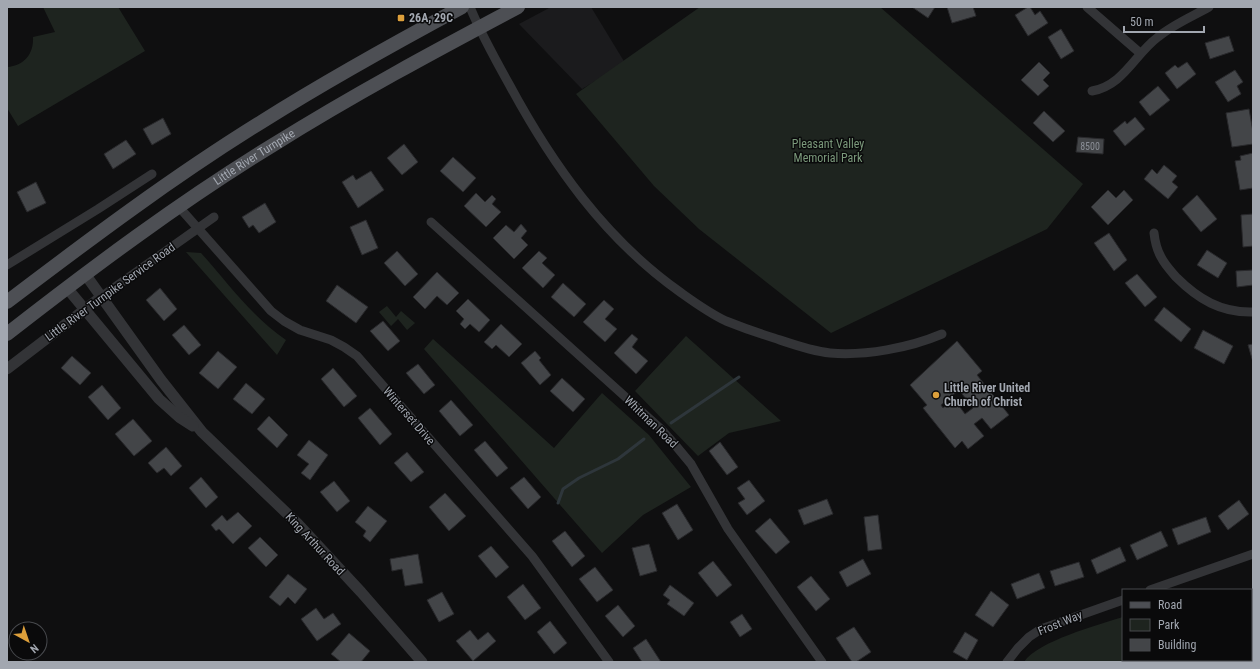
<svg xmlns="http://www.w3.org/2000/svg" width="1260" height="669" viewBox="0 0 1260 669" font-family="'Roboto Condensed',sans-serif">
<style>
.built{fill:#1b1b1d}
.green{fill:#1e241f}
.lines{fill:none;stroke-linecap:round;stroke-linejoin:round}
.stream{stroke:#2e363b;stroke-width:3}
.building{fill:#434548;stroke:#29292c;fill-rule:evenodd}
.minor{stroke:#333437;stroke-width:9}
.tertiary{stroke:#333437;stroke-width:11}
.primary{stroke:#4d4f54;stroke-width:14}
.poi-dot{fill:#dc9f3b;stroke:#0a0a0b;stroke-width:1.5}
.labels{text-anchor:middle;stroke-width:3;stroke-linejoin:round;paint-order:stroke}
.number-label{font-size:10px;fill:#8a8e96}
.poi-label{font-size:12px;font-weight:bold;fill:#a2a7b0;stroke:#0a0a0b;text-anchor:start}
.park-label{font-size:12px;fill:#7b997b;stroke:#0a0a0b}
.street-label{font-size:12px;fill:#a2a7b0;stroke:#0a0a0b}
</style>
<rect width="100%" height="100%" fill="#0f0f10"/>
<polygon class="built" points="551,7 591,7 625,63 582,89 519,24"/>
<g class="green">
<path d="M43,7h75l27,44 -127,75 -11,-18v-41c17,-1 27,-13 26,-30l22,-5z"/>
<polygon points="700,7 880,7 1083,184 1047,229 831,333 699,229 654,186 576,94"/>
<path d="M186,252l15,1c27,30 51,64 85,87l-9,15z"/>
<polygon points="387,306 396,317 401,311 415,323 407,330 398,319 391,326 379,312"/>
<polygon points="686,336 781,421 729,433 698,456 635,391"/>
<polygon points="433,339 554,448 602,393 649,435 691,487 643,515 602,553 424,349"/>
<path d="M1123,617v43h15l1,2h-115c14,-21 74,-37 99,-45z"/>
<polygon points="1253,635 1253,662 1176,662 1181,660 1251,660 1251,636"/>
</g>
<g class="lines">
<g class="stream">
<polyline points="671,423 739,377"/>
<polyline points="558,503 563,489 579,478 618,459 644,439"/>
</g>
</g>
<g class="building">
<polygon points="912,7 935,7 928,18"/>
<polygon points="947,7 973,7 976,16 952,23"/>
<polygon points="1028,7 1030,7 1035,15 1040,11 1048,23 1028,36 1015,15"/>
<polygon points="1061,29 1074,51 1061,59 1048,37"/>
<polygon points="1229,36 1234,51 1210,59 1205,43"/>
<polygon points="1039,62 1050,73 1043,80 1049,86 1038,96 1021,80"/>
<polygon points="1187,62 1196,74 1177,89 1165,73 1175,65 1178,68"/>
<polygon points="1235,70 1243,82 1237,86 1241,94 1228,102 1215,82"/>
<polygon points="1158,86 1170,100 1150,116 1139,102"/>
<polygon points="1249,109 1253,132 1253,144 1232,147 1226,113"/>
<polygon points="1044,111 1065,131 1053,142 1033,123"/>
<polygon points="1135,117 1145,129 1125,146 1113,131 1125,121 1127,124"/>
<polygon points="163,118 171,134 152,145 143,129"/>
<polygon points="1078,137 1104,139 1103,154 1076,152"/>
<polygon points="126,140 136,154 113,169 104,154"/>
<polygon points="404,144 418,162 402,175 387,158"/>
<polygon points="1253,153 1253,188 1240,190 1235,161 1241,160 1240,156"/>
<polygon points="453,157 476,178 463,192 440,171"/>
<polygon points="1164,165 1177,176 1172,182 1178,187 1168,199 1144,179 1152,169 1157,174"/>
<polygon points="371,171 384,190 358,208 342,182 353,175 356,180"/>
<polygon points="36,182 46,203 27,212 17,192"/>
<polygon points="1108,190 1116,198 1124,190 1133,200 1108,225 1091,207"/>
<polygon points="476,193 485,202 492,195 496,199 492,204 501,212 486,227 464,206"/>
<polygon points="1197,195 1217,219 1201,232 1182,209"/>
<polygon points="265,203 276,222 259,233 253,225 249,228 242,217"/>
<polygon points="1253,214 1253,246 1243,247 1241,215"/>
<polygon points="366,220 378,248 362,255 350,227"/>
<polygon points="521,224 527,231 521,238 528,245 514,259 493,238 506,225 514,232"/>
<polygon points="1109,233 1127,260 1114,271 1094,243"/>
<polygon points="1207,250 1227,263 1218,278 1197,265"/>
<polygon points="397,251 418,274 405,286 384,263"/>
<polygon points="539,251 547,258 542,263 555,275 543,288 522,268"/>
<polygon points="1253,270 1253,285 1237,287 1236,271"/>
<polygon points="437,272 459,293 447,305 437,296 425,309 413,297"/>
<polygon points="1137,274 1157,297 1145,307 1125,283"/>
<polygon points="563,283 586,304 574,317 551,297"/>
<polygon points="337,285 368,307 356,323 326,301"/>
<polygon points="160,288 177,309 164,321 146,300"/>
<polygon points="468,299 490,320 479,332 470,324 465,329 460,324 464,319 456,311"/>
<polygon points="604,300 614,309 605,319 617,329 605,342 583,322"/>
<polygon points="1164,307 1191,329 1181,342 1154,320"/>
<polygon points="383,321 400,341 388,351 370,331"/>
<polygon points="501,324 522,344 509,357 496,345 492,349 484,342"/>
<polygon points="184,325 201,345 189,355 172,335"/>
<polygon points="1203,330 1233,346 1224,364 1194,348"/>
<polygon points="632,334 638,339 632,347 648,361 636,374 614,353"/>
<path d="M957,341l25,30 -5,4 32,40 -18,14 -9,-11 -8,6 10,12 -16,13 -6,-8 -7,7 -32,-40 4,-3 -17,-20zM959,390l14,18 -8,6 -11,-15 -11,9 -2,-3z"/>
<polygon points="1253,344 1253,362 1248,345"/>
<polygon points="218,351 237,367 218,389 199,373"/>
<polygon points="535,351 541,358 539,360 551,375 540,385 521,363"/>
<polygon points="72,356 91,373 80,385 61,368"/>
<polygon points="418,364 435,385 424,394 406,373"/>
<polygon points="333,368 357,396 344,407 321,379"/>
<polygon points="562,378 585,399 573,412 550,391"/>
<polygon points="246,383 265,399 252,414 233,399"/>
<polygon points="102,385 121,408 108,420 88,397"/>
<polygon points="451,400 473,425 460,436 439,411"/>
<polygon points="370,408 392,434 380,445 358,418"/>
<polygon points="269,416 288,435 277,448 257,429"/>
<polygon points="133,419 152,441 134,456 115,434"/>
<polygon points="309,440 328,455 310,480 301,473 309,464 297,455"/>
<polygon points="485,441 508,468 497,477 474,450"/>
<polygon points="720,442 738,467 727,475 709,451"/>
<polygon points="166,447 182,466 171,476 164,468 157,473 148,463"/>
<polygon points="407,452 424,472 411,482 394,463"/>
<polygon points="201,477 218,497 206,508 189,488"/>
<polygon points="524,477 541,497 528,509 510,488"/>
<polygon points="749,480 765,501 747,515 738,503 745,499 737,488"/>
<polygon points="334,481 350,501 337,512 320,492"/>
<polygon points="445,493 466,516 449,531 429,507"/>
<polygon points="827,499 833,514 804,525 798,510"/>
<polygon points="1239,500 1249,514 1228,530 1218,516"/>
<polygon points="677,504 693,530 678,540 662,513"/>
<polygon points="368,506 387,521 370,542 363,536 366,531 355,522"/>
<polygon points="238,512 252,526 233,544 219,529 216,531 211,525 222,515 227,521"/>
<polygon points="878,515 882,549 868,551 864,517"/>
<polygon points="1206,517 1211,532 1178,545 1172,529"/>
<polygon points="770,518 790,542 776,554 755,531"/>
<polygon points="565,531 585,556 572,567 552,541"/>
<polygon points="1161,531 1168,546 1137,560 1130,545"/>
<polygon points="260,537 278,555 266,567 248,548"/>
<polygon points="649,544 657,571 640,576 632,548"/>
<polygon points="491,546 509,567 496,578 478,556"/>
<polygon points="1120,547 1126,561 1097,574 1091,560"/>
<polygon points="418,554 423,583 405,586 402,569 392,571 390,559"/>
<polygon points="863,559 871,574 847,587 839,572"/>
<polygon points="713,561 732,585 717,597 698,573"/>
<polygon points="1079,562 1084,577 1055,586 1050,571"/>
<polygon points="595,567 613,590 597,602 579,579"/>
<polygon points="1039,573 1045,588 1017,599 1011,584"/>
<polygon points="288,574 307,589 295,604 288,597 280,606 269,597"/>
<polygon points="811,576 830,599 816,611 797,587"/>
<polygon points="523,584 541,608 525,620 507,597"/>
<polygon points="670,585 694,603 684,616 667,604 670,600 663,595"/>
<polygon points="991,591 1009,605 993,627 975,615"/>
<polygon points="442,592 454,614 439,622 427,600"/>
<polygon points="618,605 635,626 623,637 605,616"/>
<polygon points="316,608 324,619 333,613 341,624 317,641 301,619"/>
<polygon points="742,614 752,629 740,637 730,622"/>
<polygon points="550,621 567,643 554,654 537,632"/>
<polygon points="854,627 871,652 856,662 852,662 836,638"/>
<polygon points="470,630 478,640 488,632 496,641 473,661 456,641"/>
<polygon points="965,632 978,640 967,660 953,652"/>
<polygon points="349,633 370,651 361,662 341,662 331,654"/>
<polygon points="646,639 661,662 642,662 633,648"/>
</g>
<g class="lines">
<g class="minor">
<path d="M470,7c11,27 25,52 39,77 43,80 96,155 171,208 14,10 29,21 46,29 15,6 32,12 48,17 18,6 37,13 56,15 35,3 79,-5 112,-19"/>
<polyline points="1087,7 1140,53"/>
<path d="M1092,91c32,-6 42,-36 66,-54 14,-12 35,-21 51,-30"/>
<polyline points="179,207 271,311 284,321 300,330 331,340 344,347 357,356 532,556 609,662"/>
<polyline points="431,222 661,429 676,446 691,464 728,529 822,662"/>
<path d="M1154,233c1,9 3,17 7,24 4,8 10,14 15,20 22,22 45,36 77,35"/>
<polyline points="7,265 98,209 152,174"/>
<polyline points="101,297 214,217"/>
<polyline points="1150,590 1253,554"/>
<polyline points="1007,662 1018,648 1029,637 1041,629 1123,600"/>
</g>
<g class="tertiary">
<polyline points="85,274 161,380 202,432 298,524 361,592 422,662"/>
<polyline points="67,288 159,399 179,417 193,426"/>
<polyline points="7,369 101,297"/>
</g>
<g class="primary">
<path d="M7,302c83,-63 167,-126 256,-181 65,-41 132,-78 199,-114"/>
<path id="s1" d="M7,334c86,-67 173,-132 266,-189 80,-50 162,-94 245,-138"/>
</g>
</g>
<g class="poi-dot">
<rect x="397" y="14" width="8" height="8" rx="2"/>
<circle cx="936" cy="395" r="4"/>
</g>
<g class="labels">
<g class="number-label">
<text x="1090" y="150">8500</text>
</g>
<g class="poi-label">
<text x="409" y="22">26A, 29C</text>
<text x="944" y="392">Little River United<tspan x="944" dy="14">Church of Christ</tspan></text>
</g>
<g class="park-label">
<text x="828" y="148">Pleasant Valley<tspan x="828" dy="14">Memorial Park</tspan></text>
</g>
<g class="street-label">
<text dy="4" stroke="none"><textPath href="#s1" startOffset="304">Little River Turnpike</textPath></text>
<text transform="translate(110 292) rotate(-36)" y="4">Little River Turnpike Service Road</text>
<text transform="translate(409 416) rotate(49)" y="4">Winterset Drive</text>
<text transform="translate(651 422) rotate(44)" y="4">Whitman Road</text>
<text transform="translate(315 544) rotate(47)" y="4">King Arthur Road</text>
<text transform="translate(1060 623) rotate(-22)" y="4">Frost Way</text>
</g>
</g>
<rect width="1260" height="669" fill="none" stroke="#a2a7b0" stroke-width="16"/>
<rect x="1122" y="589" width="130" height="72" fill="#0a0a0b" stroke="#47494d"/>
<rect x="1130" y="602" width="20" height="6" fill="#4d4f54" stroke="#47494d"/>
<text x="1158" y="609" font-size="12" fill="#a2a7b0">Road</text>
<rect x="1130" y="619" width="20" height="12" fill="#1e241f" stroke="#47494d"/>
<text x="1158" y="629" font-size="12" fill="#a2a7b0">Park</text>
<rect x="1130" y="639" width="20" height="12" fill="#434548" stroke="#47494d"/>
<text x="1158" y="649" font-size="12" fill="#a2a7b0">Building</text>
<g transform="translate(28 641) rotate(140)"><circle r="19" fill="#0a0a0b" stroke="#47494d"/>
<path d="M0-3L7 15L0 10L-7 15Z" fill="#dc9f3b"/>
<text y="-6" font-size="11" font-weight="bold" text-anchor="middle" fill="#a2a7b0">N</text>
</g>
<path d="M1124 26v6h80v-6" fill="none" stroke="#a2a7b0" stroke-width="2"/>
<text x="1130" y="26" font-size="12" fill="#a2a7b0" stroke="#0a0a0b" stroke-width="3" paint-order="stroke">50 m</text>
</svg>
